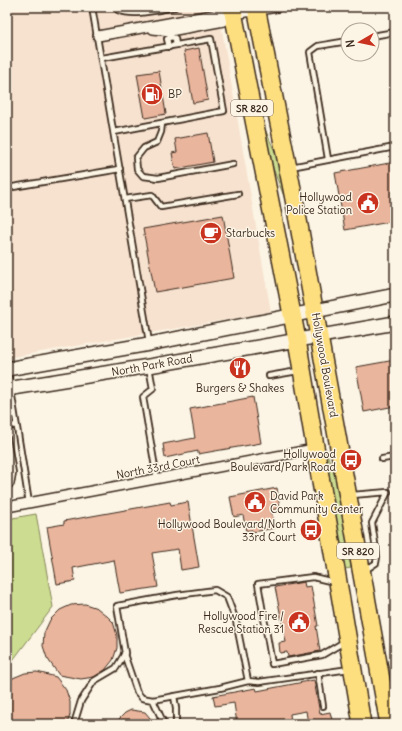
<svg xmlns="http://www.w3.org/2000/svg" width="402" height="731" viewBox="0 0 402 731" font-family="Delius,sans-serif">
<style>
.built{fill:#f7e2cf}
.green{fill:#ccdd91;stroke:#848458}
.building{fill:#eab59d;stroke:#3b2a1e}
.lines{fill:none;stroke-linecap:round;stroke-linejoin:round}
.lane-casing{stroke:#3b2a1e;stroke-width:8}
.street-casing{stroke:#3b2a1e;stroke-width:12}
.secondary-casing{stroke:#3b2a1e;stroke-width:16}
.highway-casing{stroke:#3b2a1e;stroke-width:20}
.lane{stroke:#fcf5e5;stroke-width:4.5}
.street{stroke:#fcf5e5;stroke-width:9}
.secondary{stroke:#fcf5e5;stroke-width:13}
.highway{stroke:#fedf80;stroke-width:17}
.labels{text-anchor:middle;stroke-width:3;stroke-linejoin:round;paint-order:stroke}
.shield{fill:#fcf5e5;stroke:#75675a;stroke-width:1}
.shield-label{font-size:10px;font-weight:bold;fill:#3b2a1e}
.poi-label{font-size:11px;fill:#3b2a1e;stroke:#fcf5e5;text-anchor:end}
.street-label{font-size:11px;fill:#3b2a1e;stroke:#fcf5e5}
</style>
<rect width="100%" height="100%" fill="#fcf5e5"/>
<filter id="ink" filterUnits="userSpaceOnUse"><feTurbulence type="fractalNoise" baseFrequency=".025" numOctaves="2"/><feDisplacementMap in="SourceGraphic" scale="8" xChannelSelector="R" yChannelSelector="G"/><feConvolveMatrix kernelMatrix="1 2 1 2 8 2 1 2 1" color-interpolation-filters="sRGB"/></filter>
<g filter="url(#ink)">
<polygon class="built" points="7,7 218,7 271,312 7,358"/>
<g class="green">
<polygon points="264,127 280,163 289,209 272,166"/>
<polygon points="323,448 325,448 341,493 351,568 345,569"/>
<polygon points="36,514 53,607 7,668 7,519"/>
</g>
<g class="building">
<polygon points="199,48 208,100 193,103 184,51"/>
<polygon points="159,71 166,114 145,118 137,74"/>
<polygon points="208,133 213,162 175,169 172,153 177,152 175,139"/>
<polygon points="395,162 395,221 345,230 335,173"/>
<polygon points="223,215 234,278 155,292 143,229"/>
<polygon points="395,360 395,406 364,412 356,367"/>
<polygon points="253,397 261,443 198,454 198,451 165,458 163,444 195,438 190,409"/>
<polygon points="277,488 280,508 271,510 275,528 253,532 252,530 246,531 243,515 234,517 230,497"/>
<polygon points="170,502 171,505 188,502 199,567 181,570 178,549 152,553 158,587 120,593 114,560 73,568 75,581 57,584 47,527 64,524 64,521"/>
<polygon points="304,582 305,587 311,586 318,626 316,626 320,651 288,657 287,652 280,653 279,643 286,642 275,587"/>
<polygon points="85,604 97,608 107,616 113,622 117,635 117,648 113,660 105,670 94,677 81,679 59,675 47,658 43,646 44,633 50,620 60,610 71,605"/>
<polygon points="37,672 56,677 66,690 70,702 70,715 67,724 7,724 7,683 13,678 25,673"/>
<polygon points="314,680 320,714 330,712 333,724 308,724 306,711 290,714 291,724 237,724 234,703 215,706 213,696 256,688 257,691"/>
<polygon points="131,710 145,712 155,724 114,724 125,713"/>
</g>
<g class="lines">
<g class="lane-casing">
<g id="lane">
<polyline points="92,7 149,342"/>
<path d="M117,7l1,3c17,7 39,0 57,-3"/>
<polyline points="170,31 171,37 175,38 176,45"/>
<polyline points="372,36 395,32"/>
<polyline points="169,47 167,39 171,37"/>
<polyline points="102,58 211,39 224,111 114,132"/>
<polyline points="162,123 161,132 157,142 144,148 136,158 137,169 143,176 158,178 233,164"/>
<polyline points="328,159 310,52 318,46 348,41"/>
<polyline points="291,167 395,147"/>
<polyline points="7,188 120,169"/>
<polyline points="125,199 152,195 161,207 238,194"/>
<polyline points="149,367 153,389 143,397 157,479"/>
<polyline points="8,371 29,503"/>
<polyline points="269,376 298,371"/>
<polyline points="7,427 16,425"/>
<polyline points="7,438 13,473 11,484 7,486"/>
<polyline points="382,459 395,457"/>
<polyline points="352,495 388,492 372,523 377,557 376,563 364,571"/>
<polyline points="334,582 313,577 258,584 272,664 322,655 344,642"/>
<polyline points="124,654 137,692 142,698 153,700 220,688 248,681"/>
<polyline points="318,673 323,706"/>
<polyline points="174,696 176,708 176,724"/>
<polyline points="153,700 164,724"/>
<polyline points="74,724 81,701 94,681 116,668 125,653 117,606 177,595 215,590 227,597 236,621 248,681 259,682 349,669"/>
</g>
</g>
<g class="street-casing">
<g id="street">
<polyline points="153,29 170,31 224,21 234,14"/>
<polyline points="98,36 223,13 234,14 277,7"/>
<polyline points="7,507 314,449"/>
</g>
</g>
<g class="secondary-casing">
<g id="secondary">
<polyline points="7,369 149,344 395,295"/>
<polyline points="7,389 149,366 395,323"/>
</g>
</g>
<g class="highway-casing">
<g id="highway">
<polyline points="232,7 297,340 362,724"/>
<polyline points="256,7 296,209 389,724"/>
</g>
</g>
<use href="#lane" class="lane"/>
<use href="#street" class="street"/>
<use href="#secondary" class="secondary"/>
<use href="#highway" class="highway"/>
</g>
</g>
<defs>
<g id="fuel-disc" transform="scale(1.15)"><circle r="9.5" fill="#c8321e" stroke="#fcf5e5"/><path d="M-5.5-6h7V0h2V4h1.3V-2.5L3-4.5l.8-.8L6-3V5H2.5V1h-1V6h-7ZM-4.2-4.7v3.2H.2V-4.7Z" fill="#fff"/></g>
<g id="civic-disc" transform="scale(1.15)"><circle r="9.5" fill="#c8321e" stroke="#fcf5e5"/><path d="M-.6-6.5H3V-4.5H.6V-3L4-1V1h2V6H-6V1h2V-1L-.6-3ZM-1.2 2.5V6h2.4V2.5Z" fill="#fff"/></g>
<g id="cafe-disc" transform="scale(1.15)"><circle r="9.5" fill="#c8321e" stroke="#fcf5e5"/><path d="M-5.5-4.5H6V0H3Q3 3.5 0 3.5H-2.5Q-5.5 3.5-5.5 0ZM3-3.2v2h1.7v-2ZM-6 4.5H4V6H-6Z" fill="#fff"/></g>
<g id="restaurant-disc" transform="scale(1.15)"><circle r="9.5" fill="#c8321e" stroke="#fcf5e5"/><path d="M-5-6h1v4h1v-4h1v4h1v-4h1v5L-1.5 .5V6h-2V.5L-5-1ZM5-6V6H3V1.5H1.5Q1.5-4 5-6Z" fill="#fff"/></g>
<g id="bus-disc" transform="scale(1.15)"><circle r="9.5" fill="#c8321e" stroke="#fcf5e5"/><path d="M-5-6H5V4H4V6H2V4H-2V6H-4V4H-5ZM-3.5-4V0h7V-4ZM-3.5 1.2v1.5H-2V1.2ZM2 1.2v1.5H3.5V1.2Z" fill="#fff"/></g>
</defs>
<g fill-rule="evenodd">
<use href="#fuel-disc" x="152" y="94"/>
<use href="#civic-disc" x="368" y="203"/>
<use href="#cafe-disc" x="211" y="233"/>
<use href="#restaurant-disc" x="240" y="368"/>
<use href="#bus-disc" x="351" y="460"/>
<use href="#civic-disc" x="255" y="502"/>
<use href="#bus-disc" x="311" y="530"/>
<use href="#civic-disc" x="299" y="622"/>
</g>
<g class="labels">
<g class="shield">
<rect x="231" y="100" width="42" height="16" rx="3"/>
<rect x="337" y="543" width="42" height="16" rx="3"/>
</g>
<g class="shield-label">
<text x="252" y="112">SR 820</text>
<text x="358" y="555">SR 820</text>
</g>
<g class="poi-label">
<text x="168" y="98" text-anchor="start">BP</text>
<text x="352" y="201">Hollywood<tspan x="352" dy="13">Police Station</tspan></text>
<text x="226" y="237" text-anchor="start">Starbucks</text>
<text x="240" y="392" text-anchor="middle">Burgers &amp; Shakes</text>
<text x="336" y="458">Hollywood<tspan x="336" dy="13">Boulevard/Park Road</tspan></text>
<text x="270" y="500" text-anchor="start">David Park<tspan x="270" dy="13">Community Center</tspan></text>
<text x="296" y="528">Hollywood Boulevard/North<tspan x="296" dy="13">33rd Court</tspan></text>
<text x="284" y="620">Hollywood Fire /<tspan x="284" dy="13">Rescue Station 31</tspan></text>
</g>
<g class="street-label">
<text transform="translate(152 365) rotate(-10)" y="4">North Park Road</text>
<text transform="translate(325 365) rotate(80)" y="4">Hollywood Boulevard</text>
<text transform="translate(158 467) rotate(-11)" y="4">North 33rd Court</text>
</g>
</g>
<rect width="402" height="731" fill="none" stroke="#fcf5e5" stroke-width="24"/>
<rect x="12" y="12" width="378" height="707" fill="none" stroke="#3b2a1e" stroke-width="1.5" filter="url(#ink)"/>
<g transform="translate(360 42) rotate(261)"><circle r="19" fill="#fcf5e5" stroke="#afa495"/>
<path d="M0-3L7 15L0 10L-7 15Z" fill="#c8321e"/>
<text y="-6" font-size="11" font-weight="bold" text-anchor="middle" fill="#3b2a1e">N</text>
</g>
</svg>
